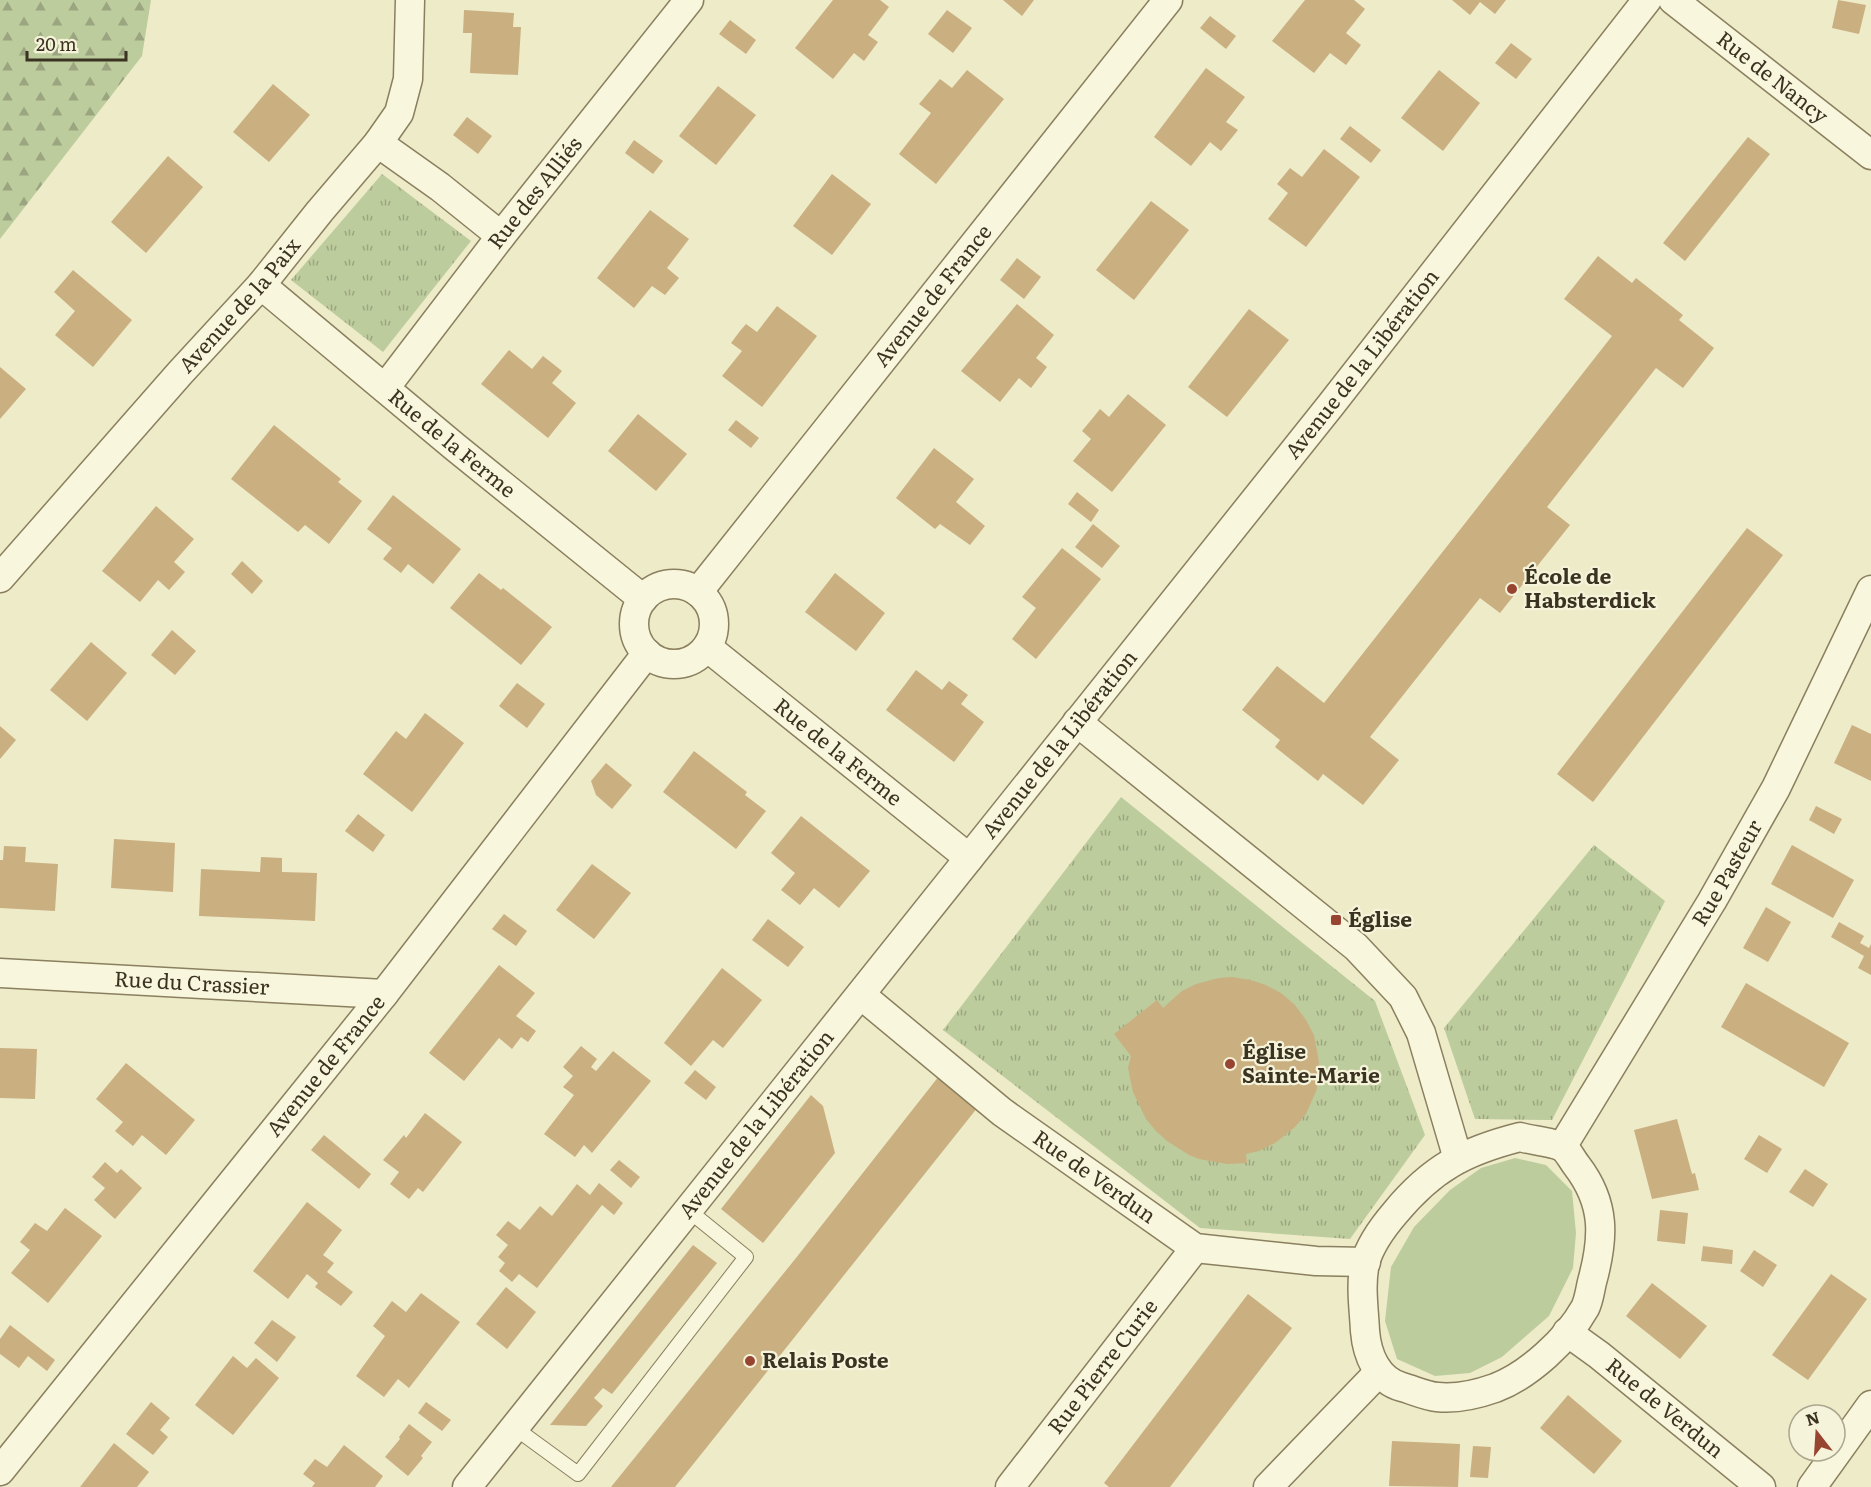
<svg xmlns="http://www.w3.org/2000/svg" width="1871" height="1487" viewBox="0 0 1871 1487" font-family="Literata,serif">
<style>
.green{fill:#bdcc9d}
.forest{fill:url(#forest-firs)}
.park{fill:url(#park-tufts)}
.building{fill:#caaf81}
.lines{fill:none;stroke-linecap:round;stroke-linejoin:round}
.lane-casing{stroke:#8a7f5e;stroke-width:16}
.street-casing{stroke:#8a7f5e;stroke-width:31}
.lane{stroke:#f8f6dd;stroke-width:14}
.street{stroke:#f8f6dd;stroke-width:28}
.poi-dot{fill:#974530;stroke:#f5f3d9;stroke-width:2}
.labels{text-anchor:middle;stroke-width:4.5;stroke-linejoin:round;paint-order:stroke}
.street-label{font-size:21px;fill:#3b3321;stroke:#f5f3d9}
.poi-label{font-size:21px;font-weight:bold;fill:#3b3321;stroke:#f5f3d9;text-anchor:start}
</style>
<defs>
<pattern id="forest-firs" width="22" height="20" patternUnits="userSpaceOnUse" patternTransform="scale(1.5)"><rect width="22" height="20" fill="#bdcc9d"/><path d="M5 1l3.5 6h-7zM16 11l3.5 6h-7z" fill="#9ba680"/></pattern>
<pattern id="park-tufts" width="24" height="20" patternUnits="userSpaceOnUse" patternTransform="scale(1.5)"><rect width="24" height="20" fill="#bdcc9d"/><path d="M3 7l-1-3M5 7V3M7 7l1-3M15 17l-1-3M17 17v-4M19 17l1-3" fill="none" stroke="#9ba680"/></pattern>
</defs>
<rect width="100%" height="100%" fill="#eeebc9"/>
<polygon class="green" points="1515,1158 1546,1165 1572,1191 1576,1233 1573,1268 1549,1316 1502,1357 1470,1373 1435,1376 1397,1359 1385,1321 1391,1267 1414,1227 1450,1190 1481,1168"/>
<polygon class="forest" points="0,0 151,0 142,56 0,239"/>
<g class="park">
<polygon points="382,174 471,241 383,352 291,280"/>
<polygon points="1121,797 1375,1001 1425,1135 1350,1239 1200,1228 943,1030"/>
<polygon points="1594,845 1665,901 1552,1120 1475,1119 1444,1028"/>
</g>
<g class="building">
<polygon points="833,0 880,0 889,7 868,35 878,42 864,61 854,53 833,79 795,48"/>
<polygon points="1003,0 1034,0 1022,16"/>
<polygon points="1305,0 1354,0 1365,9 1346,33 1361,45 1346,65 1330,53 1314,73 1272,41"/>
<polygon points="1452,0 1506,0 1495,14 1480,2 1470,15"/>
<polygon points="1838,0 1866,5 1859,34 1832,28"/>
<polygon points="464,10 514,13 513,27 521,27 518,75 470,73 472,33 463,33"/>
<polygon points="947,10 972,28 953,53 928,34"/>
<polygon points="1210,16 1236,36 1226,49 1200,28"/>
<polygon points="730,20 756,40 746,54 719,34"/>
<polygon points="1511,43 1532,59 1516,79 1495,63"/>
<polygon points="1206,68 1245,97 1226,122 1238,130 1221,151 1210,142 1191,166 1154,137"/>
<polygon points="967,70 1004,99 936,184 899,154 931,113 919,104 940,79 952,88"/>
<polygon points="1439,70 1480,103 1443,151 1401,118"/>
<polygon points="273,84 310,115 269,162 233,132"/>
<polygon points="718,86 756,115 716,165 679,136"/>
<polygon points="467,117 492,136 478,154 453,135"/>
<polygon points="1350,126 1381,150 1371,163 1340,139"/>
<polygon points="1748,137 1770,154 1685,261 1663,243"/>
<polygon points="634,140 663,161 653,174 625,153"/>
<polygon points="1324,149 1360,177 1306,247 1268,219 1288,193 1277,184 1290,168 1302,177"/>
<polygon points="168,156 203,187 146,253 111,222"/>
<polygon points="832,174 871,204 832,255 793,226"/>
<polygon points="1151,201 1189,230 1134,300 1096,270"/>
<polygon points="650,210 689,239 667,268 679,278 665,295 652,286 634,308 597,278"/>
<polygon points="1598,256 1632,283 1636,278 1683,315 1679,320 1714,348 1683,388 1656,368 1547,507 1570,525 1500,613 1480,598 1370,737 1399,760 1363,805 1323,774 1318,781 1275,747 1280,740 1242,710 1277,666 1324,703 1612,336 1564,299"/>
<polygon points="1017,258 1041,277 1024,299 1000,280"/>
<polygon points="73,270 132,320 93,367 55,335 75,311 54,292"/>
<polygon points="1017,304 1054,335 1036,358 1047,367 1031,388 1019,378 1000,402 961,371"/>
<polygon points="777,306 817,336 762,407 722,376 742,351 731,343 740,331 746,324 757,332"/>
<polygon points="1249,309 1289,340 1227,417 1188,387"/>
<polygon points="509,350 532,369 543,356 562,371 552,383 576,403 548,438 481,384"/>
<polygon points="0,367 26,389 0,419"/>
<polygon points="1128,394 1166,425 1112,492 1073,461 1091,439 1082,431 1092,419 1100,409 1109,417"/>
<polygon points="638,414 687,454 656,491 608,451"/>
<polygon points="736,420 759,438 751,448 728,430"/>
<polygon points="274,425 341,479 338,482 362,501 329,544 305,525 298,532 231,479"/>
<polygon points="934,448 974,479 956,502 985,526 970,545 940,524 935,529 896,498"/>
<polygon points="1077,492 1099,510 1091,522 1068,504"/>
<polygon points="393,495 461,549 433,584 408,564 401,573 383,559 392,548 367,529"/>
<polygon points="156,506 194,539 174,562 185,572 169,590 158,580 140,602 102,571"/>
<polygon points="1093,524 1120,546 1102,568 1075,547"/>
<polygon points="1747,528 1783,555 1593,802 1557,774"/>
<polygon points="1062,548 1101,579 1036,659 1012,639 1036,608 1022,597"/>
<polygon points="242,561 263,581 252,594 231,574"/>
<polygon points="479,573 501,590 503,588 552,627 521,665 450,608"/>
<polygon points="835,573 885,613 856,651 805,612"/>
<polygon points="172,630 196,651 175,675 151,655"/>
<polygon points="91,642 127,673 87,721 50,690"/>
<polygon points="916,670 942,690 949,681 968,695 961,704 984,722 954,762 886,710"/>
<polygon points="517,683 545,704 527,728 499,706"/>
<polygon points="425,713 464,743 412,812 363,774 396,731 406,739"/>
<polygon points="1852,725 1871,734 1871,781 1834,763"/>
<polygon points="0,726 16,740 0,759"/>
<polygon points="694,751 747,792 745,795 766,811 736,849 663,792"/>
<polygon points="606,763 632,785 612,809 596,795 591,781"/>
<polygon points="1816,806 1842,819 1834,834 1809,820"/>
<polygon points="358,814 385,835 373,852 345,831"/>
<polygon points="801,816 870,871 839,908 814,888 800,905 781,890 795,873 771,853"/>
<polygon points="114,839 175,843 173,892 111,888"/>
<polygon points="1792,845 1854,880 1833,918 1771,884"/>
<polygon points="4,846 26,847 25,862 58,864 55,911 0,908 0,860 3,860"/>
<polygon points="261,857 282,858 282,872 317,873 315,921 199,916 201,869 260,872"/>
<polygon points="592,864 631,893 594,939 556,910"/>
<polygon points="1766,907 1791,922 1768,962 1743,948"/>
<polygon points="504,914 527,931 516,946 492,929"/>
<polygon points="768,919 804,947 788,967 752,940"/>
<polygon points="1839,922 1864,936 1860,943 1869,948 1871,944 1871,975 1858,968 1864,956 1831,937"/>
<polygon points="499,965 535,993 516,1016 536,1031 528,1042 521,1037 512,1049 499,1038 464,1081 429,1053"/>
<polygon points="722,968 762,1000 723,1048 713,1040 691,1066 664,1043"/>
<polygon points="1232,977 1250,980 1266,985 1281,993 1295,1005 1306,1020 1314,1035 1319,1062 1317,1089 1306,1114 1295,1127 1275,1143 1259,1151 1246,1154 1247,1163 1227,1164 1199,1159 1189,1155 1167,1141 1156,1131 1146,1119 1133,1092 1128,1068 1131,1056 1114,1034 1157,1000 1163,1008 1182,991 1196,984 1219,978"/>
<polygon points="1746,983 1849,1043 1824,1087 1721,1027"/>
<polygon points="581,1046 597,1059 591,1067 596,1071 613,1051 651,1081 592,1153 584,1145 575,1157 544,1134 574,1095 563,1087 573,1076 563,1067"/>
<polygon points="0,1048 37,1049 35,1099 0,1098"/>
<polygon points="126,1063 195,1120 166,1155 142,1135 133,1146 115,1131 123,1122 96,1099"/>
<polygon points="695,1070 716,1087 706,1100 684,1083"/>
<polygon points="939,1076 978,1107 876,1235 675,1487 611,1487 796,1258"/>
<polygon points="811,1095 823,1106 835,1153 763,1243 721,1209"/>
<polygon points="425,1113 462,1142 423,1192 418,1188 409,1199 390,1184 399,1172 383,1160 404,1135 406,1138"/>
<polygon points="1677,1119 1692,1174 1695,1173 1699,1190 1652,1199 1634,1130"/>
<polygon points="324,1135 371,1174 359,1189 311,1150"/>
<polygon points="1759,1135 1782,1149 1767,1173 1744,1159"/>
<polygon points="619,1160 640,1177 631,1188 610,1170"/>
<polygon points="105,1162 117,1173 121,1169 142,1188 115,1219 94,1200 105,1188 92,1177"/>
<polygon points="1805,1169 1828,1184 1813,1207 1789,1192"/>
<polygon points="599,1183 623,1203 614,1215 602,1205 537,1288 519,1274 512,1282 499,1271 505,1263 498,1257 508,1245 496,1235 508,1221 520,1230 540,1206 552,1216 577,1184 590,1195"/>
<polygon points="307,1202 342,1230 323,1255 334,1263 327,1272 353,1292 341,1306 315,1287 318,1283 307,1274 288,1299 253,1271"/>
<polygon points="65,1208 102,1236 48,1303 11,1273 30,1250 20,1242 35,1223 47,1231"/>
<polygon points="1660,1210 1688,1213 1685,1244 1657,1241"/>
<polygon points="693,1245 717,1263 612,1394 603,1388 594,1398 603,1406 586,1426 550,1425"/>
<polygon points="1703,1246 1733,1250 1732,1264 1701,1261"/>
<polygon points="1754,1250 1777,1265 1763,1287 1740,1271"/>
<polygon points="1831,1274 1867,1299 1808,1380 1772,1355"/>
<polygon points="1652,1283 1707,1326 1680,1359 1626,1316"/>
<polygon points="506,1287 536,1312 507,1349 476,1324"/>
<polygon points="421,1293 460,1322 409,1388 398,1379 384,1397 356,1376 385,1336 373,1326 392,1301 406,1312"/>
<polygon points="1248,1294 1292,1328 1170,1487 1109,1487 1104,1483"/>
<polygon points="272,1320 296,1337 277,1362 254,1343"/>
<polygon points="10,1325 55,1360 47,1371 28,1356 19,1368 0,1354 0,1339"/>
<polygon points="233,1356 247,1368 256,1358 279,1378 233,1435 195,1405"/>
<polygon points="1568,1395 1622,1441 1594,1474 1540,1428"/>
<polygon points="151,1402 170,1418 160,1430 168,1437 153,1455 126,1434"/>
<polygon points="426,1402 451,1420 442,1431 418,1413"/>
<polygon points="409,1424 432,1442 421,1456 423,1458 408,1476 385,1457 400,1439 399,1437"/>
<polygon points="1392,1441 1460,1444 1458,1487 1389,1486"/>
<polygon points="114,1443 149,1472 137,1487 80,1487"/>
<polygon points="344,1445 383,1476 375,1487 312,1487 315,1483 303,1474 315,1459 327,1467"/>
<polygon points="1473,1446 1491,1447 1488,1478 1470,1477"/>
</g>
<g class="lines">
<g class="lane-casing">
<polyline id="lane" points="515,1428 578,1474 746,1257 688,1210"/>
</g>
<g class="street-casing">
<g id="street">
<path id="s1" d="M1673,0l198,155"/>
<polyline points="378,143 440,187 501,236"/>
<path id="s2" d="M261,285l194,162 188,152"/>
<path id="s3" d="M385,388l116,-152 188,-236"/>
<path id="s4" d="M0,578l180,-205 81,-88 59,-74 58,-68 21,-30 9,-34 2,-79"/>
<circle cx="674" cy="624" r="40"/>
<path id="s5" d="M698,592l470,-592"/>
<path id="s6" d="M707,647l262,211"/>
<polyline points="1077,722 1356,947 1403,997 1421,1033 1458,1159"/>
<path id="s7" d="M0,973l384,21"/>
<path id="s8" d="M861,995l141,117 193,136 121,13 50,1"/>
<path d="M1520,1137c10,3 37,6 44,11 5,5 9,13 13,18 29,38 27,72 15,116 -2,8 -3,18 -7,26 -18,32 -56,67 -90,80 -17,6 -40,11 -58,9 -11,-1 -24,-7 -35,-10 -25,-7 -35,-32 -37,-56 -1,-22 -5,-46 0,-68 5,-18 18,-36 30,-50 37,-45 70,-62 125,-76z"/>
<path id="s9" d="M1562,1147l150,-246 64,-113 95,-198"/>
<path id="s10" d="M1567,1332l32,23 162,132"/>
<path id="s11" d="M0,1471l384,-477 263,-341"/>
<path id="s12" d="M467,1487l863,-1081 317,-406"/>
<path id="s13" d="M1010,1487l185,-239"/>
<polyline points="1268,1487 1379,1372"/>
<polyline points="1812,1487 1871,1405"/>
</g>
</g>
<use href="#lane" class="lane"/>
<use href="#street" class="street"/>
</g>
<g class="poi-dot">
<circle cx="1512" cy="589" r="6"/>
<rect x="1330" y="914" width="12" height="12" rx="3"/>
<circle cx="1230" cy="1064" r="6"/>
<circle cx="750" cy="1361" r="6"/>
</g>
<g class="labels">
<g class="street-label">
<text dy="7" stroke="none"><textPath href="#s1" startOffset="126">Rue de Nancy</textPath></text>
<text dy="7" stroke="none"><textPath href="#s3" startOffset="246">Rue des Alliés</textPath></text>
<text dy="7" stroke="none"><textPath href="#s5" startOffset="378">Avenue de France</textPath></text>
<text dy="7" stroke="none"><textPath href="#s4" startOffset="363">Avenue de la Paix</textPath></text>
<text dy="7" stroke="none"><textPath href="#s12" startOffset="1436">Avenue de la Libération</textPath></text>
<text dy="7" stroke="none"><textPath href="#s2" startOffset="248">Rue de la Ferme</textPath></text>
<text dy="7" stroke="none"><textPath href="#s12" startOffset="950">Avenue de la Libération</textPath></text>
<text dy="7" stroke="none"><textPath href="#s6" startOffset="168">Rue de la Ferme</textPath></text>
<text dy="7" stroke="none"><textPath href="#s9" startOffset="320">Rue Pasteur</textPath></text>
<text dy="7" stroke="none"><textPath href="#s7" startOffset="192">Rue du Crassier</textPath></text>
<text dy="7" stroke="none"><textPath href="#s11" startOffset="520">Avenue de France</textPath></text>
<text dy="7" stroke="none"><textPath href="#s12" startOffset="464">Avenue de la Libération</textPath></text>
<text dy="7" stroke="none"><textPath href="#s8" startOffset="296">Rue de Verdun</textPath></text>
<text dy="7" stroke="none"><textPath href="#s13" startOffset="152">Rue Pierre Curie</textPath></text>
<text dy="7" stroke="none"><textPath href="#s10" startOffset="124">Rue de Verdun</textPath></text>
</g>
<g class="poi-label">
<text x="1524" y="584">École de<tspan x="1524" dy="24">Habsterdick</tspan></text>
<text x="1348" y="927">Église</text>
<text x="1242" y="1059">Église<tspan x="1242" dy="24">Sainte-Marie</tspan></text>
<text x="762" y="1368">Relais Poste</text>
</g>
</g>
<g transform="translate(1817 1433) rotate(343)"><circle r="28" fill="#f5f3d9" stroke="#aba68f" stroke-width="1.5"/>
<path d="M0-4.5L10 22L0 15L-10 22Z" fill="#974530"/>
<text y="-9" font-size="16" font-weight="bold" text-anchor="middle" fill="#3b3321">N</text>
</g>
<path d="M27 51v9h99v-9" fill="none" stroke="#3b3321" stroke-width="3"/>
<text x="36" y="51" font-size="18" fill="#3b3321" stroke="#f5f3d9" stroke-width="4.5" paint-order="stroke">20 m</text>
</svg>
